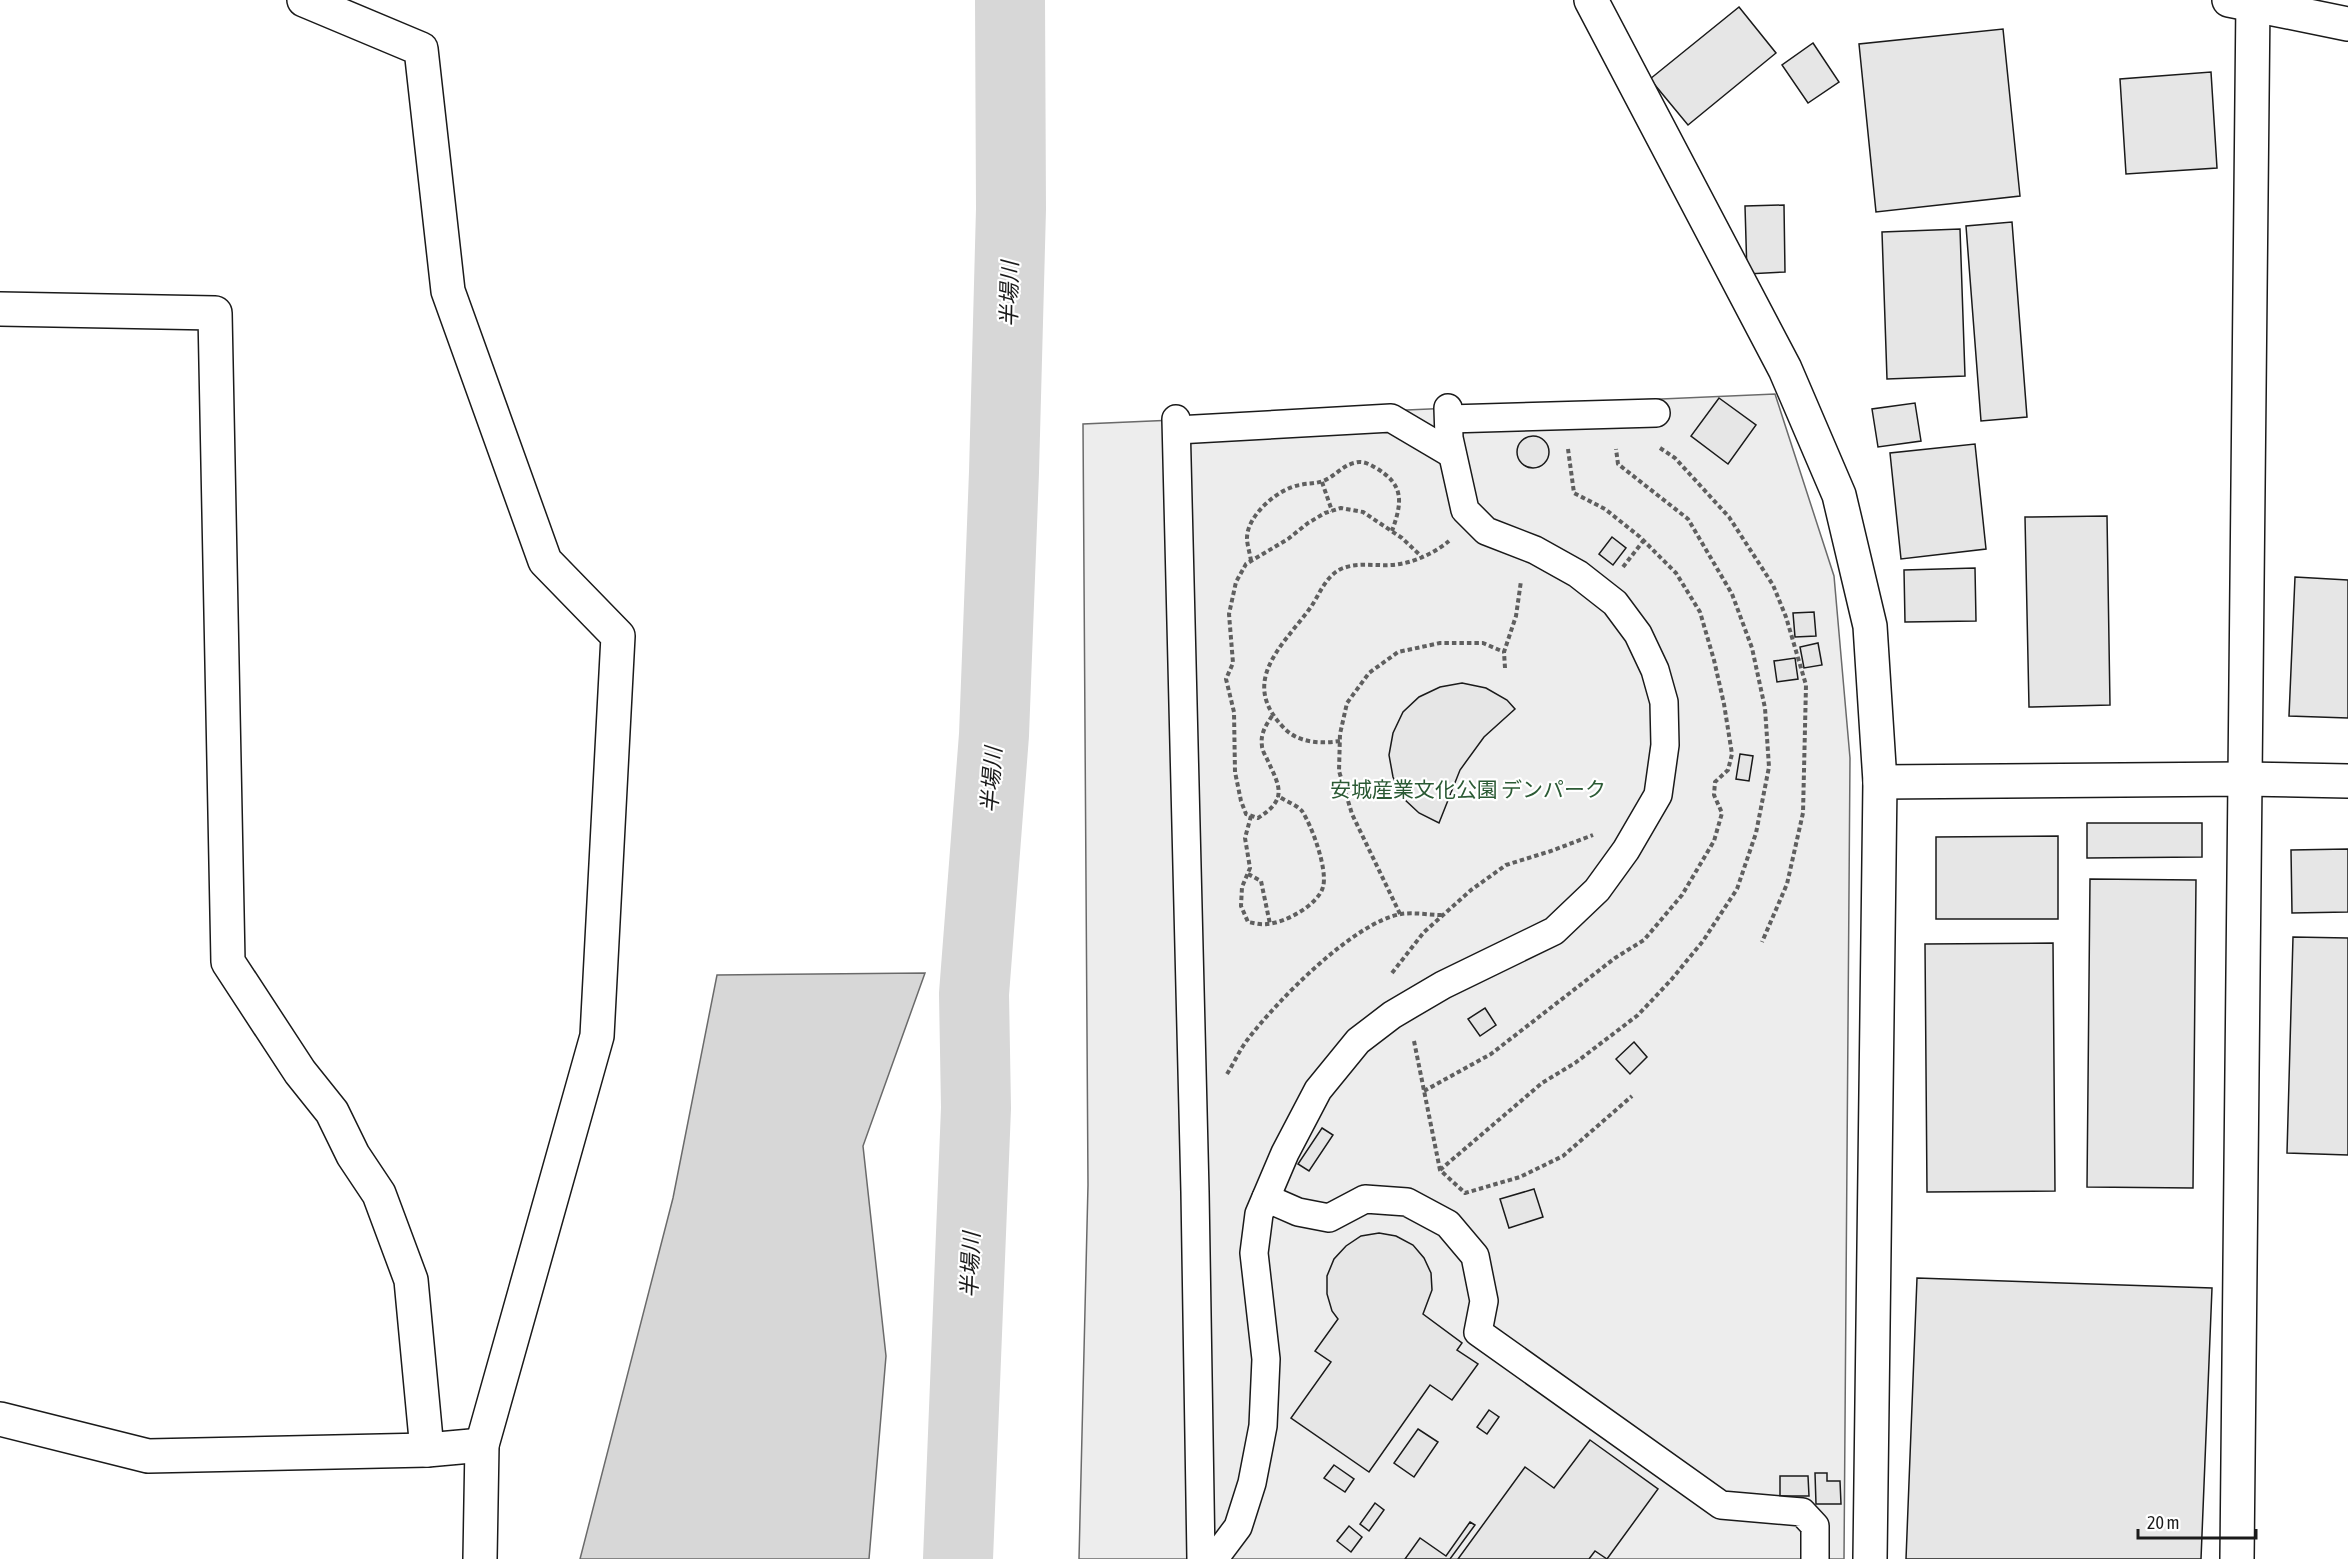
<svg xmlns="http://www.w3.org/2000/svg" width="2348" height="1559" viewBox="0 0 2348 1559" font-family="'Asap Condensed','Noto Sans JP',sans-serif">
<style>
.built{fill:#ededed;stroke:#6a6a6a;stroke-width:1.5}
.water{fill:#d7d7d7;stroke:#6a6a6a;stroke-width:1.5}
.lines{fill:none;stroke-linecap:round;stroke-linejoin:round}
.river{stroke:#d7d7d7;stroke-width:70}
.building{fill:#e6e6e6;stroke:#1a1a1a;stroke-width:1.5}
.pedestrian-casing{stroke:#1a1a1a;stroke-width:30}
.minor-casing{stroke:#1a1a1a;stroke-width:36}
.tertiary-casing{stroke:#1a1a1a;stroke-width:36}
.primary-casing{stroke:#1a1a1a;stroke-width:36}
.path{stroke:#5f5f5f;stroke-width:4;stroke-dasharray:4.5 3;stroke-linecap:butt}
.pedestrian{stroke:#fff;stroke-width:27}
.minor{stroke:#fff;stroke-width:33}
.tertiary{stroke:#fff;stroke-width:33}
.primary{stroke:#fff;stroke-width:33}
.labels{text-anchor:middle;stroke-width:4.5;stroke-linejoin:round;paint-order:stroke}
.park-label{font-size:21px;fill:#2b5a34;stroke:#fff}
.water-label{font-size:22px;font-style:italic;fill:#1a1a1a;stroke:#fff}
</style>
<rect width="100%" height="100%" fill="#fff"/>
<polygon class="built" points="1775,394 1834,576 1850,758 1844,1559 1079,1559 1088,1185 1083,424"/>
<polygon class="water" points="925,973 863,1146 886,1356 869,1559 580,1559 673,1198 717,975"/>
<g class="lines">
<polyline class="river" points="958,1559 976,1108 974,994 994,735 1004,472 1011,209 1010,0"/>
</g>
<g class="building">
<polygon points="1739,7 1776,53 1688,125 1650,79"/>
<polygon points="2003,29 2020,196 1876,212 1859,44"/>
<polygon points="1813,43 1839,82 1808,103 1782,65"/>
<polygon points="2211,72 2217,168 2126,174 2120,79"/>
<polygon points="1784,205 1785,272 1747,274 1745,206"/>
<polygon points="2012,222 2027,417 1981,421 1966,226"/>
<polygon points="1960,229 1965,376 1887,379 1882,232"/>
<polygon points="1719,398 1756,425 1728,464 1691,436"/>
<polygon points="1915,403 1921,441 1878,447 1872,409"/>
<circle cx="1533" cy="452" r="16"/>
<polygon points="1975,444 1986,549 1901,559 1890,453"/>
<polygon points="2107,516 2110,705 2029,707 2025,517"/>
<polygon points="1612,537 1626,548 1613,565 1599,554"/>
<polygon points="1975,568 1976,621 1905,622 1904,570"/>
<polygon points="2295,577 2348,580 2348,718 2289,716"/>
<polygon points="1814,612 1816,636 1795,637 1793,613"/>
<polygon points="1818,643 1822,665 1804,668 1800,647"/>
<polygon points="1795,658 1798,679 1777,682 1774,661"/>
<polygon points="1462,683 1486,688 1507,700 1515,709 1484,737 1460,770 1439,823 1419,813 1403,798 1393,777 1389,755 1393,733 1403,712 1419,697 1440,687"/>
<polygon points="1740,754 1753,756 1749,781 1736,779"/>
<polygon points="2087,823 2202,823 2202,857 2087,858"/>
<polygon points="2058,836 2058,919 1936,919 1936,837"/>
<polygon points="2348,849 2348,912 2292,913 2291,850"/>
<polygon points="2090,879 2196,880 2193,1188 2087,1187"/>
<polygon points="2293,937 2348,938 2348,1155 2287,1153"/>
<polygon points="2053,943 2055,1191 1927,1192 1925,944"/>
<polygon points="1485,1008 1496,1025 1480,1036 1468,1019"/>
<polygon points="1634,1042 1647,1057 1630,1074 1616,1059"/>
<polygon points="1322,1128 1333,1135 1309,1171 1298,1164"/>
<polygon points="1534,1189 1543,1217 1509,1228 1500,1199"/>
<polygon points="1379,1233 1396,1236 1413,1245 1424,1258 1431,1273 1432,1290 1423,1314 1462,1343 1457,1350 1478,1364 1452,1400 1430,1385 1369,1472 1291,1418 1331,1362 1315,1351 1338,1319 1332,1311 1327,1294 1327,1276 1334,1259 1346,1246 1361,1236"/>
<polygon points="1917,1278 2212,1288 2201,1559 1906,1559"/>
<polygon points="1489,1410 1499,1417 1487,1434 1477,1427"/>
<polygon points="1418,1429 1438,1442 1414,1477 1394,1463"/>
<polygon points="1590,1440 1658,1489 1607,1559 1595,1551 1589,1559 1458,1559 1525,1467 1554,1488"/>
<polygon points="1334,1465 1354,1479 1345,1492 1324,1478"/>
<polygon points="1815,1473 1827,1473 1827,1481 1840,1481 1841,1504 1816,1504"/>
<polygon points="1780,1476 1808,1476 1809,1496 1780,1496"/>
<polygon points="1375,1503 1384,1510 1369,1531 1360,1524"/>
<polygon points="1470,1522 1475,1525 1450,1559 1405,1559 1420,1538 1446,1556"/>
<polygon points="1349,1526 1362,1537 1351,1552 1337,1541"/>
</g>
<g class="lines">
<g class="pedestrian-casing">
<g id="pedestrian">
<polyline points="1176,419 1195,1192 1201,1559"/>
<polyline points="1449,419 1656,413"/>
<polyline points="1177,430 1391,418 1452,454"/>
<polyline points="1266,1198 1298,1212 1329,1218 1365,1199 1407,1202 1448,1224 1475,1256 1484,1301 1478,1332 1721,1505 1802,1512 1815,1526 1815,1559"/>
<polyline points="1214,1559 1238,1527 1252,1483 1263,1426 1266,1359 1254,1253 1259,1214 1285,1153 1318,1090 1358,1041 1392,1015 1443,985 1554,931 1597,890 1626,850 1658,795 1665,745 1664,702 1655,670 1638,634 1615,603 1578,574 1535,550 1486,531 1465,510 1449,438 1448,408"/>
</g>
</g>
<g class="minor-casing">
<g id="minor">
<polyline points="304,0 421,49 448,291 545,561 618,636 597,1036 482,1445 480,1559"/>
<polyline points="1591,0 1785,369 1839,495 1870,626 1880,782 1870,1559"/>
<polyline points="0,309 215,313 228,962 300,1072 332,1112 353,1155 379,1194 411,1280 427,1450 482,1445"/>
<polyline points="1880,782 2243,779 2348,781"/>
<polyline points="0,1419 148,1456 427,1450"/>
</g>
</g>
<g class="tertiary-casing">
<polyline id="tertiary" points="2237,1559 2253,0"/>
</g>
<g class="primary-casing">
<polyline id="primary" points="2229,0 2348,24"/>
</g>
<g class="path">
<polyline points="1660,448 1675,458 1729,517 1773,585 1786,617 1806,685 1803,813 1787,884 1762,942"/>
<polyline points="1322,482 1332,511"/>
<path d="M1251,561c-1,-8 -4,-16 -4,-23 0,-23 32,-50 53,-53 8,-2 15,-1 23,-4 11,-4 19,-15 31,-18 8,-3 15,1 22,5 29,17 26,35 16,63"/>
<polyline points="1623,567 1644,540"/>
<polyline points="1505,668 1504,652 1516,616 1521,581"/>
<path d="M1272,716c-6,9 -12,18 -10,30 0,4 3,9 5,13 13,28 21,40 -9,59l-12,-4 -5,-13 -6,-29 -1,-60 -8,-33 7,-16 -4,-49 7,-32 10,-18 42,-25 20,-16 17,-10 16,-5 22,4 39,26 20,19"/>
<path d="M1340,741c-19,3 -42,2 -56,-13 -44,-45 -5,-79 24,-117 11,-14 16,-34 33,-42 16,-7 33,-3 50,-4 20,-1 42,-11 58,-24"/>
<path d="M1251,816l-6,22 5,30 -8,19 -1,19 7,16c6,1 13,3 19,2 18,-1 51,-19 56,-37 5,-17 -11,-61 -21,-76 -5,-6 -17,-10 -24,-15"/>
<polyline points="1248,874 1261,881 1270,924"/>
<polyline points="1400,914 1352,814 1339,771 1340,734 1347,703 1369,673 1398,652 1440,643 1483,643 1504,652"/>
<polyline points="1392,973 1424,932 1471,890 1506,865 1551,851 1593,835"/>
<polyline points="1414,1041 1440,1170 1465,1193 1520,1177 1563,1156 1632,1096"/>
<path d="M1227,1074c7,-11 13,-25 21,-35 29,-38 106,-117 153,-125 13,-2 28,1 41,1"/>
<polyline points="1424,1091 1491,1054 1615,958 1644,940 1682,895 1714,841 1722,813 1714,795 1715,782 1728,770 1732,754 1724,704 1714,660 1700,612 1676,573 1640,537 1605,509 1574,493 1568,449"/>
<polyline points="1440,1170 1542,1083 1575,1063 1638,1015 1671,980 1703,941 1737,889 1756,833 1769,767 1765,708 1752,648 1732,594 1688,519 1618,464 1616,449"/>
</g>
<use href="#pedestrian" class="pedestrian"/>
<use href="#minor" class="minor"/>
<use href="#tertiary" class="tertiary"/>
<use href="#primary" class="primary"/>
</g>
<g class="labels">
<g class="park-label">
<text x="1468" y="797">安城産業文化公園 デンパーク</text>
</g>
<g class="water-label">
<text transform="translate(1009 294) rotate(-89)" y="8">半場川</text>
<text transform="translate(991 780) rotate(-86)" y="8">半場川</text>
<text transform="translate(970 1265) rotate(-88)" y="8">半場川</text>
</g>
</g>
<path d="M2138 1529v9h118v-9" fill="none" stroke="#1a1a1a" stroke-width="3"/>
<text x="2147" y="1529" font-size="18" fill="#1a1a1a" stroke="#ffffff" stroke-width="4.5" paint-order="stroke">20 m</text>
</svg>
